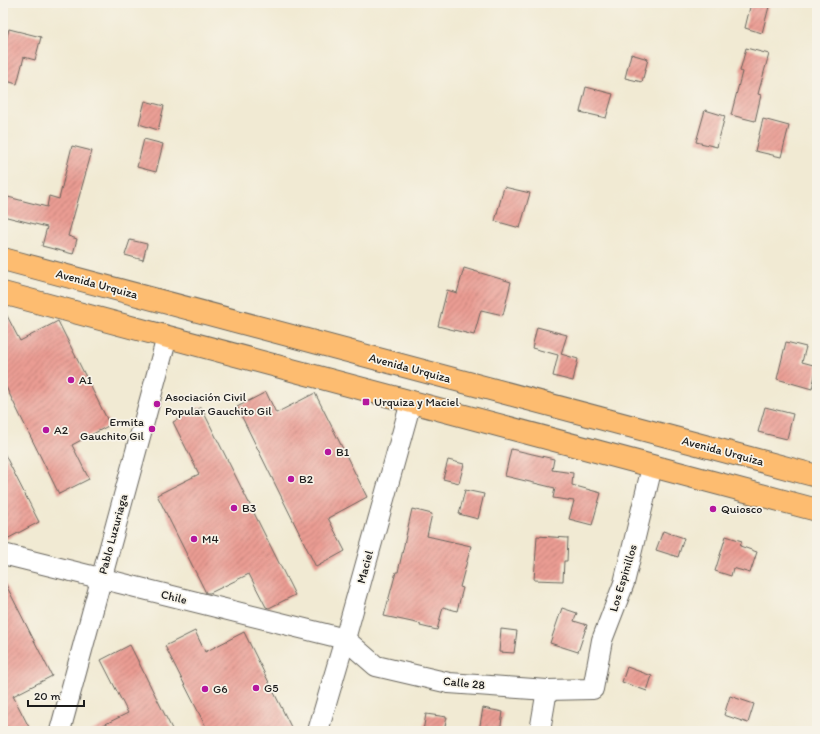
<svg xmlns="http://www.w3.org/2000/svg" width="820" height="734" viewBox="0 0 820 734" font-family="Itim,sans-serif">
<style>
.building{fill:url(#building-hatch)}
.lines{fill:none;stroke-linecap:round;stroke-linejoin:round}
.street-casing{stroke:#67645c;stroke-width:22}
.primary-casing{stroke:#67645c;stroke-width:24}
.street{stroke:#fff;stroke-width:20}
.primary{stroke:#fdbc70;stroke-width:22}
.poi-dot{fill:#b5179e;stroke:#f7f3e8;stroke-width:1.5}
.labels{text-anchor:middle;stroke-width:3.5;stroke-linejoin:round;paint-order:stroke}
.street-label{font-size:12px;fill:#1c1c1c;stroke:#f7f3e8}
.poi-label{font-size:12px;fill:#1c1c1c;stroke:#f7f3e8;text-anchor:start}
</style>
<defs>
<pattern id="building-hatch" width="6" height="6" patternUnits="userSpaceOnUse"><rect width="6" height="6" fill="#ea9c93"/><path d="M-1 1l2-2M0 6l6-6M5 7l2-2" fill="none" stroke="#bd7e77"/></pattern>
</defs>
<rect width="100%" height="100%" fill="#f7f3e8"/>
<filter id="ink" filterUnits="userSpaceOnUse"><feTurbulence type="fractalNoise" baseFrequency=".025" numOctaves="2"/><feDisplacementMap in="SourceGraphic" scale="8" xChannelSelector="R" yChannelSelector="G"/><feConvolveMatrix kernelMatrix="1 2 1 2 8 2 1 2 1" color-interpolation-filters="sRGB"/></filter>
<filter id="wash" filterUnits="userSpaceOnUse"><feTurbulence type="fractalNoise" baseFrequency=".012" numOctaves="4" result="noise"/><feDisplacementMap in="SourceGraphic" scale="16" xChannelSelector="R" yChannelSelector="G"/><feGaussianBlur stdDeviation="0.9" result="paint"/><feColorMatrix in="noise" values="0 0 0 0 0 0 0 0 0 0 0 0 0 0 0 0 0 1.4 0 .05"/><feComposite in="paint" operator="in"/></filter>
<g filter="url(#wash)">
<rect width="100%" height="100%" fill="#f1ead3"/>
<g id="blocks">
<g class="building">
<polygon points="751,3 770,3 762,33 745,28"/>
<polygon points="9,29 41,37 35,60 24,57 17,84 3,80 3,51"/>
<polygon points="746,48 769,54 758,94 761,95 755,121 731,115 742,72 740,71"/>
<polygon points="631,54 648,59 642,82 625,78"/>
<polygon points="586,87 613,94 606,118 580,112"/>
<polygon points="145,101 164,106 158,130 139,124"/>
<polygon points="705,110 725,116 717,147 696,142"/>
<polygon points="763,119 789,126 781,157 755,151"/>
<polygon points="144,139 163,144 156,172 137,167"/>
<polygon points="72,146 92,151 68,236 77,239 73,254 42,246 47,227 3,216 8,197 47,207 49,196 59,199"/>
<polygon points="504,187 530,193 520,228 495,221"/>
<polygon points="130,240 147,244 143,260 125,255"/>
<polygon points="464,268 511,282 503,315 481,310 474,335 438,326 447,290 457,293"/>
<polygon points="3,308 20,341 58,321 110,425 72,445 89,479 59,494 3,381"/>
<polygon points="537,327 567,335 561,354 578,359 573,381 553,376 558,355 532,348"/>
<polygon points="786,342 806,347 802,362 817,366 812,389 777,379"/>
<polygon points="266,392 276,413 315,393 367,497 328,518 345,551 316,567 237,407"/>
<polygon points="201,407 295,595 269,608 266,607 249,574 210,593 206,593 157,495 199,474 173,422"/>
<polygon points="765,407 793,414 787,439 758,432"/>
<polygon points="511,449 554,459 552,470 573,473 572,485 601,493 592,525 569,519 574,501 553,498 555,488 505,476"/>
<polygon points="3,451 39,522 3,541"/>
<polygon points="448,460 464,464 459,483 443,479"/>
<polygon points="465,490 484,494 478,519 459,514"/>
<polygon points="412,509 432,514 427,536 471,546 460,587 463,588 457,611 443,607 437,630 420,626 421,624 384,616 396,572 398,572"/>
<polygon points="663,531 684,538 678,557 656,550"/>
<polygon points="537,536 568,538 567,561 564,561 563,581 534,580"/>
<polygon points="726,536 742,541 740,546 757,552 750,573 733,568 731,576 715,571"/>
<polygon points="3,579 52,676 13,696 31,731 3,731"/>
<polygon points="562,608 577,613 574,621 587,625 578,652 550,643"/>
<polygon points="501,629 517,631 514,653 499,652"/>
<polygon points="195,631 205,652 244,632 293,731 208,731 165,646"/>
<polygon points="130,645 173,731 91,731 128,713 101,660"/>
<polygon points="627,667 652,676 647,691 622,682"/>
<polygon points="730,696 754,704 748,723 724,715"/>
<polygon points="483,708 503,712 500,731 479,731"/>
<polygon points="426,714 447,717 444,731 423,731"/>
</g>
</g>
</g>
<g filter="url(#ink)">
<use href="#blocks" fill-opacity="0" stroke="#67645c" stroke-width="1"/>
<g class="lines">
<g class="street-casing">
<g id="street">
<polyline points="3,554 345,639 376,666 449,683 547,690 593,689 602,640 624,583 652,467"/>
<polyline points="60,731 167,337"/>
<polyline points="318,731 345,639 411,402"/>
<polyline points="540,731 547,690"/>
</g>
</g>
<g class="primary-casing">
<g id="primary">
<polyline points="3,259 817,476"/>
<polyline points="3,293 817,510"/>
</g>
</g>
<use href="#street" class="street"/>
<use href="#primary" class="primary"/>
</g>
</g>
<g class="poi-dot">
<circle cx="71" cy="380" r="4"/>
<rect x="362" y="398" width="8" height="8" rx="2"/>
<circle cx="157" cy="404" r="4"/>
<circle cx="152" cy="429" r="4"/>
<circle cx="46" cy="430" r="4"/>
<circle cx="328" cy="452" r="4"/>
<circle cx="291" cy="479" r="4"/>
<circle cx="234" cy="508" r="4"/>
<circle cx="713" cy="509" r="4"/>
<circle cx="194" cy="539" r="4"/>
<circle cx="256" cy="688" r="4"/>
<circle cx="205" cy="689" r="4"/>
</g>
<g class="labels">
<g class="street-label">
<text transform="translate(97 284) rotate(15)" y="4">Avenida Urquiza</text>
<text transform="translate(410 368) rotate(15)" y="4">Avenida Urquiza</text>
<text transform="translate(723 451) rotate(15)" y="4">Avenida Urquiza</text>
<text transform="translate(113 534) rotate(-75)" y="4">Pablo Luzuriaga</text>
<text transform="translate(365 567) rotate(-75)" y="4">Maciel</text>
<text transform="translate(623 578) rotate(-73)" y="4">Los Espinillos</text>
<text transform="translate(174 597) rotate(14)" y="4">Chile</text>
<text transform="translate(464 683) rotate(6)" y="4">Calle 28</text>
</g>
<g class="poi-label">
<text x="79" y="384">A1</text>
<text x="165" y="401">Asociación Civil<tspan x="165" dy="14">Popular Gauchito Gil</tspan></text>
<text x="374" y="406">Urquiza y Maciel</text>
<text x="144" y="426" text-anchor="end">Ermita<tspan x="144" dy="14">Gauchito Gil</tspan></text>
<text x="54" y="434">A2</text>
<text x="336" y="456">B1</text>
<text x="299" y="483">B2</text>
<text x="242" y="512">B3</text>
<text x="721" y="513">Quiosco</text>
<text x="202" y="543">M4</text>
<text x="264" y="692">G5</text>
<text x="213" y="693">G6</text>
</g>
</g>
<rect width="820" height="734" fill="none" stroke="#f7f3e8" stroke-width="16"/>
<path d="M28 700v6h56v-6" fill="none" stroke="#1c1c1c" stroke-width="2"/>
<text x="34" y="700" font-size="12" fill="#1c1c1c" stroke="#f7f3e8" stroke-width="3" paint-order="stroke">20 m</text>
</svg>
